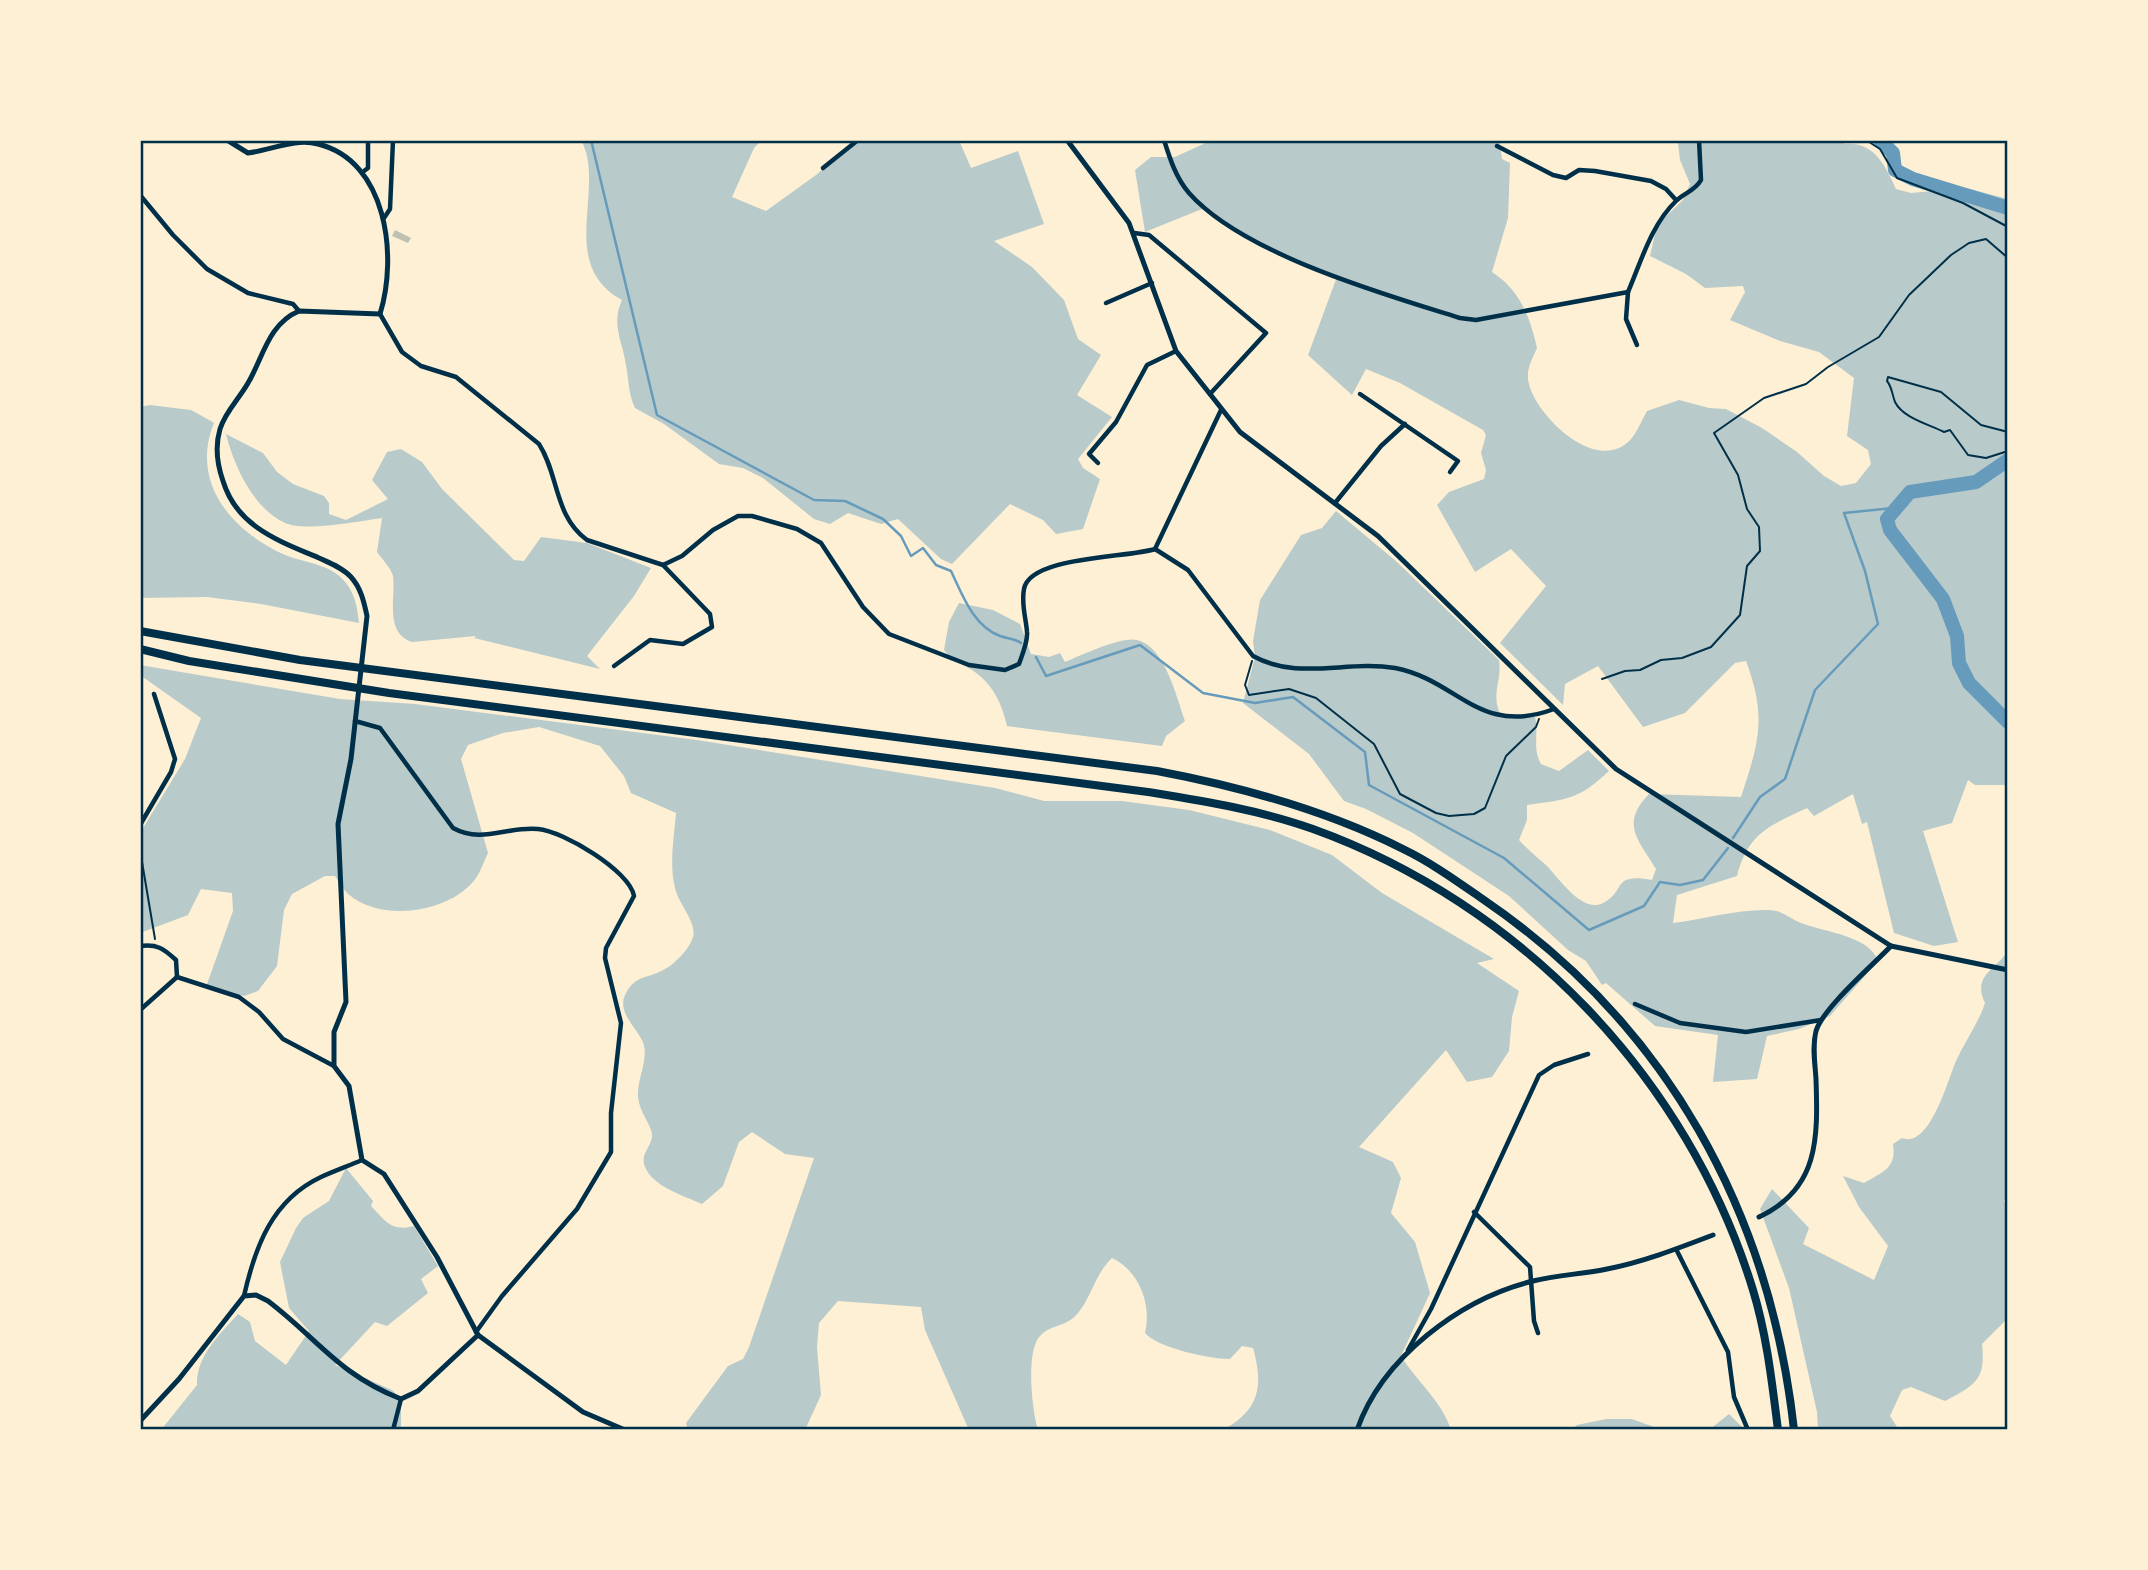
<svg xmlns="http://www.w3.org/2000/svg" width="2148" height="1570" viewBox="0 0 2148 1570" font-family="'Libre Baskerville',serif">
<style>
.green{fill:#b9caca}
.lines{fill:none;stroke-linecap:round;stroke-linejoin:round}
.stream{stroke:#669bbc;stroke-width:2.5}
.river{stroke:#669bbc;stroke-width:14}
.building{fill:#bec0b2}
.path{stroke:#003049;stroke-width:2}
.minor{stroke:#003049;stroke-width:4.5}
.tertiary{stroke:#003049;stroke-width:5}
.motorway{stroke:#003049;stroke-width:8}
.neatline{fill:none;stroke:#003049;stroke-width:2.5}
</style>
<rect width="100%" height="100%" fill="#fdf0d5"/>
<g class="green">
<path d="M581,140h181l-8,8 -22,49 34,14 50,-36 40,-35h103l12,28 47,-17 26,73 -50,17 38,26 32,33 14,39 23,16 -24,40 35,22 -34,42 5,9 17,11 -17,50 -27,5 -13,-14 -33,-16 -58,60 -11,-5 -43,-40 -17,5 -33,-11 -18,11 -16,-5 -51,-41 -20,-10 -24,-4 -55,-40 -29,-16c-7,-15 -6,-28 -9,-43 -4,-25 -15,-41 -4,-65 -66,-36 -15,-113 -41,-160z"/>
<path d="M1212,140h287l3,19 8,4 -2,55 -16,54c28,18 38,45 45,76 -5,12 -12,23 -8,36 8,33 69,92 102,55 6,-7 11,-19 16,-28l32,-11 30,8 17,1 36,19 35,24 27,24 17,10 15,-3 15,-19 -3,-14 -21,-14 7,-58 -35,-26 -39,-11 -50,-21 15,-28 -2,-6 -38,2 -19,-14 -36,-18 7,-31 26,-25 7,-16 -10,-24 -2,-17 6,-3h162l-2,4c30,-3 41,21 52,45l15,4 55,-5 42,11v586h-33l-7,-5 -16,43 -29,8 35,111 -24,4 -40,-13 -27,-111 -5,2 -9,-30 -39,22 -7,-8c-38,18 -59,25 -70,68l-60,19 -4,28c31,-4 65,-14 96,-13 13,0 22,10 35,14 21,8 66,12 74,37l-48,55 -31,13 -32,7 -10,43 -44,3 5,-47 -63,-9 -49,-43 -4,2 -16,-24 -18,-11 -59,-54 -96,-63 -47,-24 -22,-8 -35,-47 -66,-51 12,-46 -2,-16 7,-41 41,-65 21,-7 14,-17 61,51 102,98c3,22 -8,33 1,54l35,3c4,17 -3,31 6,47l18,7 29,-21 21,21c-32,30 -42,28 -82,34v15l-8,20c9,10 18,17 28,26 11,11 35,48 56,37 23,-11 8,-31 49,-23l4,-11c-18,-30 -36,-45 -7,-75l92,3c18,-55 26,-80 5,-136l-11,2 -50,50 -42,14 -45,-61 -33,18 -2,21 -63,-62 46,-57 -35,-37 -36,23 -38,-67 12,-13 35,-13 2,-9 -5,-17 5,-18 -3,-5 -83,-47 -34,-14 -14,26 -44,-40 29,-78c-45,-20 -93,-38 -130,-70l-62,25 -10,-62 16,-13h24z"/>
<path d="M150,405l41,5 20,11 3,2c-24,59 17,107 69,131 18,8 40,9 55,21 16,13 19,29 21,48l-98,-19 -54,-7 -67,1v-191z"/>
<path d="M226,434l37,19 14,19 16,12 31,12 5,7v11l17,6 42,-21 -16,-19 15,-28 14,-3 21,13 20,27 72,71 10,1 17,-24 46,6 64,25 -17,28 -47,60 13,13 -126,-31 2,-2 -64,6c-28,-10 -16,-44 -19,-66 -2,-8 -11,-17 -16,-24l5,-34c-22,3 -77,14 -97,5 -32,-15 -51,-57 -59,-89z"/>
<path d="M959,603l34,7 27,14 11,30 18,3 11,-4 5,9c17,-7 56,-26 72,-22 28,6 40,59 48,81l-19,15 -4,10 -155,-20c-5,-23 -15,-43 -35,-56 -12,-7 -20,-9 -28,-20l5,-28z"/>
<path d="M140,665l200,34 75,5 282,36 298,48 49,13h78l67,9 81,20 62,25 50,38 112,66 -17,4 42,28 -7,26 -3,34 -17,26 -25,5 -21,-32 -87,97 34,15 8,16 -10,35 24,29 15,51 -29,63c16,26 41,45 50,74h-228c36,-20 41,-43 30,-82l-11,-2 -12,13c-20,0 -72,-11 -85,-26 7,-29 -6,-62 -33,-75 -17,16 -20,38 -34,55 -11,14 -26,11 -37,22 -16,14 -9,76 -3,95h-69l-44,-100 -4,-23 -83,-6 -19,22 -2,24 4,48 -16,35h-117l-2,-7 42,-57 15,-7 6,-12 65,-189 -29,-4 -33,-22 -13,10 -16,44 -21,18c-17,-8 -49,-17 -57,-37 -5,-13 5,-18 7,-30 2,-10 -15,-26 -14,-44 0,-16 12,-37 4,-53 -7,-14 -26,-29 -16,-47 10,-19 23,-14 39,-24 10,-5 25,-21 28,-32 4,-15 -15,-34 -18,-49 -6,-24 -1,-50 1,-75l-45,-20 -7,-17 -24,-30 -61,-19 -36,6 -35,12 -7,14 27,94c-4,8 -7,18 -12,25 -25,35 -95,45 -128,16 -5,-5 -9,-12 -13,-18h-10l-33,18 -8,16 -7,56 -19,25 -14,5 -38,-9 27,-76 -1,-18 -31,-4 -13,26 -48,18v-100l45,-74 16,-41 -61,-43z"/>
<path d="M2008,951v244l-4,6 4,10v107l-26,26c4,36 -7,41 -37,57l-34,-14 -9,3 -12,26 9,14h-81l-1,-18 -28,-124 -29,-79 12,-20 37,39 -6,16 71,36 14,-34 -29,-39 -16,-31 21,7c19,-11 33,-15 29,-39l9,-6c28,11 46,-59 54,-77 9,-20 22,-37 29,-58 -13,-27 10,-33 23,-52z"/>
<path d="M346,1168l27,33 -2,5c15,16 21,26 43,20l24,40 -17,13 7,14 -41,33 -12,-4 -40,43 57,25 9,9v31h-240l36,-45c-1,-29 23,-51 41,-71l12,8 5,19 31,24 23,-34 -20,-23 -9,-46 16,-34 7,-10 26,-17z"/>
<polygon points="1729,1414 1745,1430 1709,1430"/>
<polygon points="1606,1419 1632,1419 1662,1430 1571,1430 1577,1425"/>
</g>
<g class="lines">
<g class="stream">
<path d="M591,140l66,275 157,85 31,1 38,18 18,17 10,20 12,-8 13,17 15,6c11,23 22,55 49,65 8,3 14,2 21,7"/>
<polyline points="1036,657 1046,676 1140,645 1203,693 1255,703 1293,697 1365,752 1369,785 1504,858 1589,930 1644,906 1660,882 1680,885 1703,880 1728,848"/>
<polyline points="1733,838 1760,797 1785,779 1815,690 1878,624 1865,571 1844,513 1893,508"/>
</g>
<g class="river">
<polyline points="1880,140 1893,153 1895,170 1913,179 2008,208"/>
<polyline points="2008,460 1976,482 1910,492 1887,519 1890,530 1943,599 1957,636 1959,663 1969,683 2008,722"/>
</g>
</g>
<polygon class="building" points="395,230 411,238 408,243 392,236"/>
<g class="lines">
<g class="path">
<polyline points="1866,140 1880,149 1897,178 1963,203 2008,227"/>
<path d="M2008,432l-27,-7 -40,-33 -53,-15 -1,4c5,6 5,13 8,21 8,16 33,22 49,30l6,-2 18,25 18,3 22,-7"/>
<polyline points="1252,661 1245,685 1249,695 1289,689 1316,698 1374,744 1400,794 1436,813 1449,816 1474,814 1485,808 1506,756 1536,727 1539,719"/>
<polyline points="1602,679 1625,671 1640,670 1661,660 1682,658 1711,647 1740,615 1747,566 1760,551 1759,527 1747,509 1738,475 1714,433 1764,398 1806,384 1828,367 1879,337 1909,295 1951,255 1969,243 1986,239 2008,258"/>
<polyline points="140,850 155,939"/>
</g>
<g class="minor">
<path d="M1164,140c6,19 12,38 25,53 54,61 194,101 271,125l16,2 152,-28c13,-30 23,-67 48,-91 8,-8 19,-10 25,-21l-2,-40"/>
<polyline points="1497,146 1553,175 1566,178 1579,170 1595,171 1651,181 1666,189 1676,200"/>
<polyline points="823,168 858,140"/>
<polyline points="364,171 368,168 368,140"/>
<polyline points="140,195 173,235 207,269 248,293 293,304 299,311"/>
<polyline points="384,218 390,209 393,140"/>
<polyline points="1134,233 1149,235 1266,333 1210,394"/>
<polyline points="1628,292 1626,319 1637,345"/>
<polyline points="1106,303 1152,283"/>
<path d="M380,314l22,38 19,14 35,11 83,67c20,31 15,72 48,96l76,25 19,-9 31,-26 25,-14h14l45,13 24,14 42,64 26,27 80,31 36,5 14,-6c3,-9 9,-22 8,-32 -1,-14 -6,-28 -3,-43 6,-33 104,-31 131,-40l66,-139"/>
<polyline points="1360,394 1458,461 1450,472"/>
<polyline points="1098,463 1089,454 1116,422 1147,365 1176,351"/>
<polyline points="1335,503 1381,446 1405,424"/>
<path d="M1155,549l33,21 65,86c45,25 93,4 142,12 63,12 84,69 159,41"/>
<polyline points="614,666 650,640 683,644 712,627 710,614 663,565"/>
<path d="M355,721l25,7 73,100c29,16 54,-2 85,1 25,2 92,42 96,67l-28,52 -1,10 16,65 -10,90v39l-34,57 -75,87 -26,36"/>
<polyline points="140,825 171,772 175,759 154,694"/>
<path d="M140,946c17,-2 23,2 36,14l1,17"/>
<polyline points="177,977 239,997 259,1012 283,1039 334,1066"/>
<polyline points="1635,1004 1680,1023 1746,1032 1821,1020"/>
<polyline points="140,1010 177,977"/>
<polyline points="1474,1212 1530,1267 1534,1321 1538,1333"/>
<polyline points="1676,1249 1728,1352 1734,1397 1748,1430"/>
<path d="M244,1296c11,-49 28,-96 77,-119 13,-6 27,-11 41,-17"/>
<polyline points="1408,1350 1431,1309 1539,1075 1554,1065 1588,1054"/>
<polyline points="393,1430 401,1399"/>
</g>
<g class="tertiary">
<path d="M227,140l21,13c24,-3 46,-15 70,-9 69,17 80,112 62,170l-81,-3c-31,13 -36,47 -51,72 -9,16 -23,29 -28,46 -5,17 -3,35 3,52 14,46 56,60 96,77 11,5 24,10 32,19 10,11 13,25 16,39l-16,143 -13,65 8,178 -12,30v34l15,20 13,74 22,14 53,83 41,78 105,77 42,18"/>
<polyline points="1067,140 1129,223 1176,351 1240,432 1378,536 1616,769 1891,946 2008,970"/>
<path d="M1759,1217c60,-28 59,-79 57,-138 -1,-16 -4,-32 0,-48 7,-23 57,-66 75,-85"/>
<path d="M140,1421l39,-42 65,-83 12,-1 12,6c50,38 70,73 133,98l17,-8 60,-56"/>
<path d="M1357,1430c25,-72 103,-131 176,-149 24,-6 50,-7 74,-12 36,-7 72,-21 106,-34"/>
</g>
<g class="motorway">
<path d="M140,631l160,29 857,111c85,16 169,39 246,78 29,14 55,33 81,51 183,125 286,312 310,530"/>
<path d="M140,649l49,12 200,32 759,99c55,9 112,18 165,37 208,75 375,249 440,461 14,46 19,93 25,140"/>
</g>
</g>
<rect width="2148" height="1570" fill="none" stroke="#fdf0d5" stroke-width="284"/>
<rect x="142" y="142" width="1864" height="1286" class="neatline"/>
</svg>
